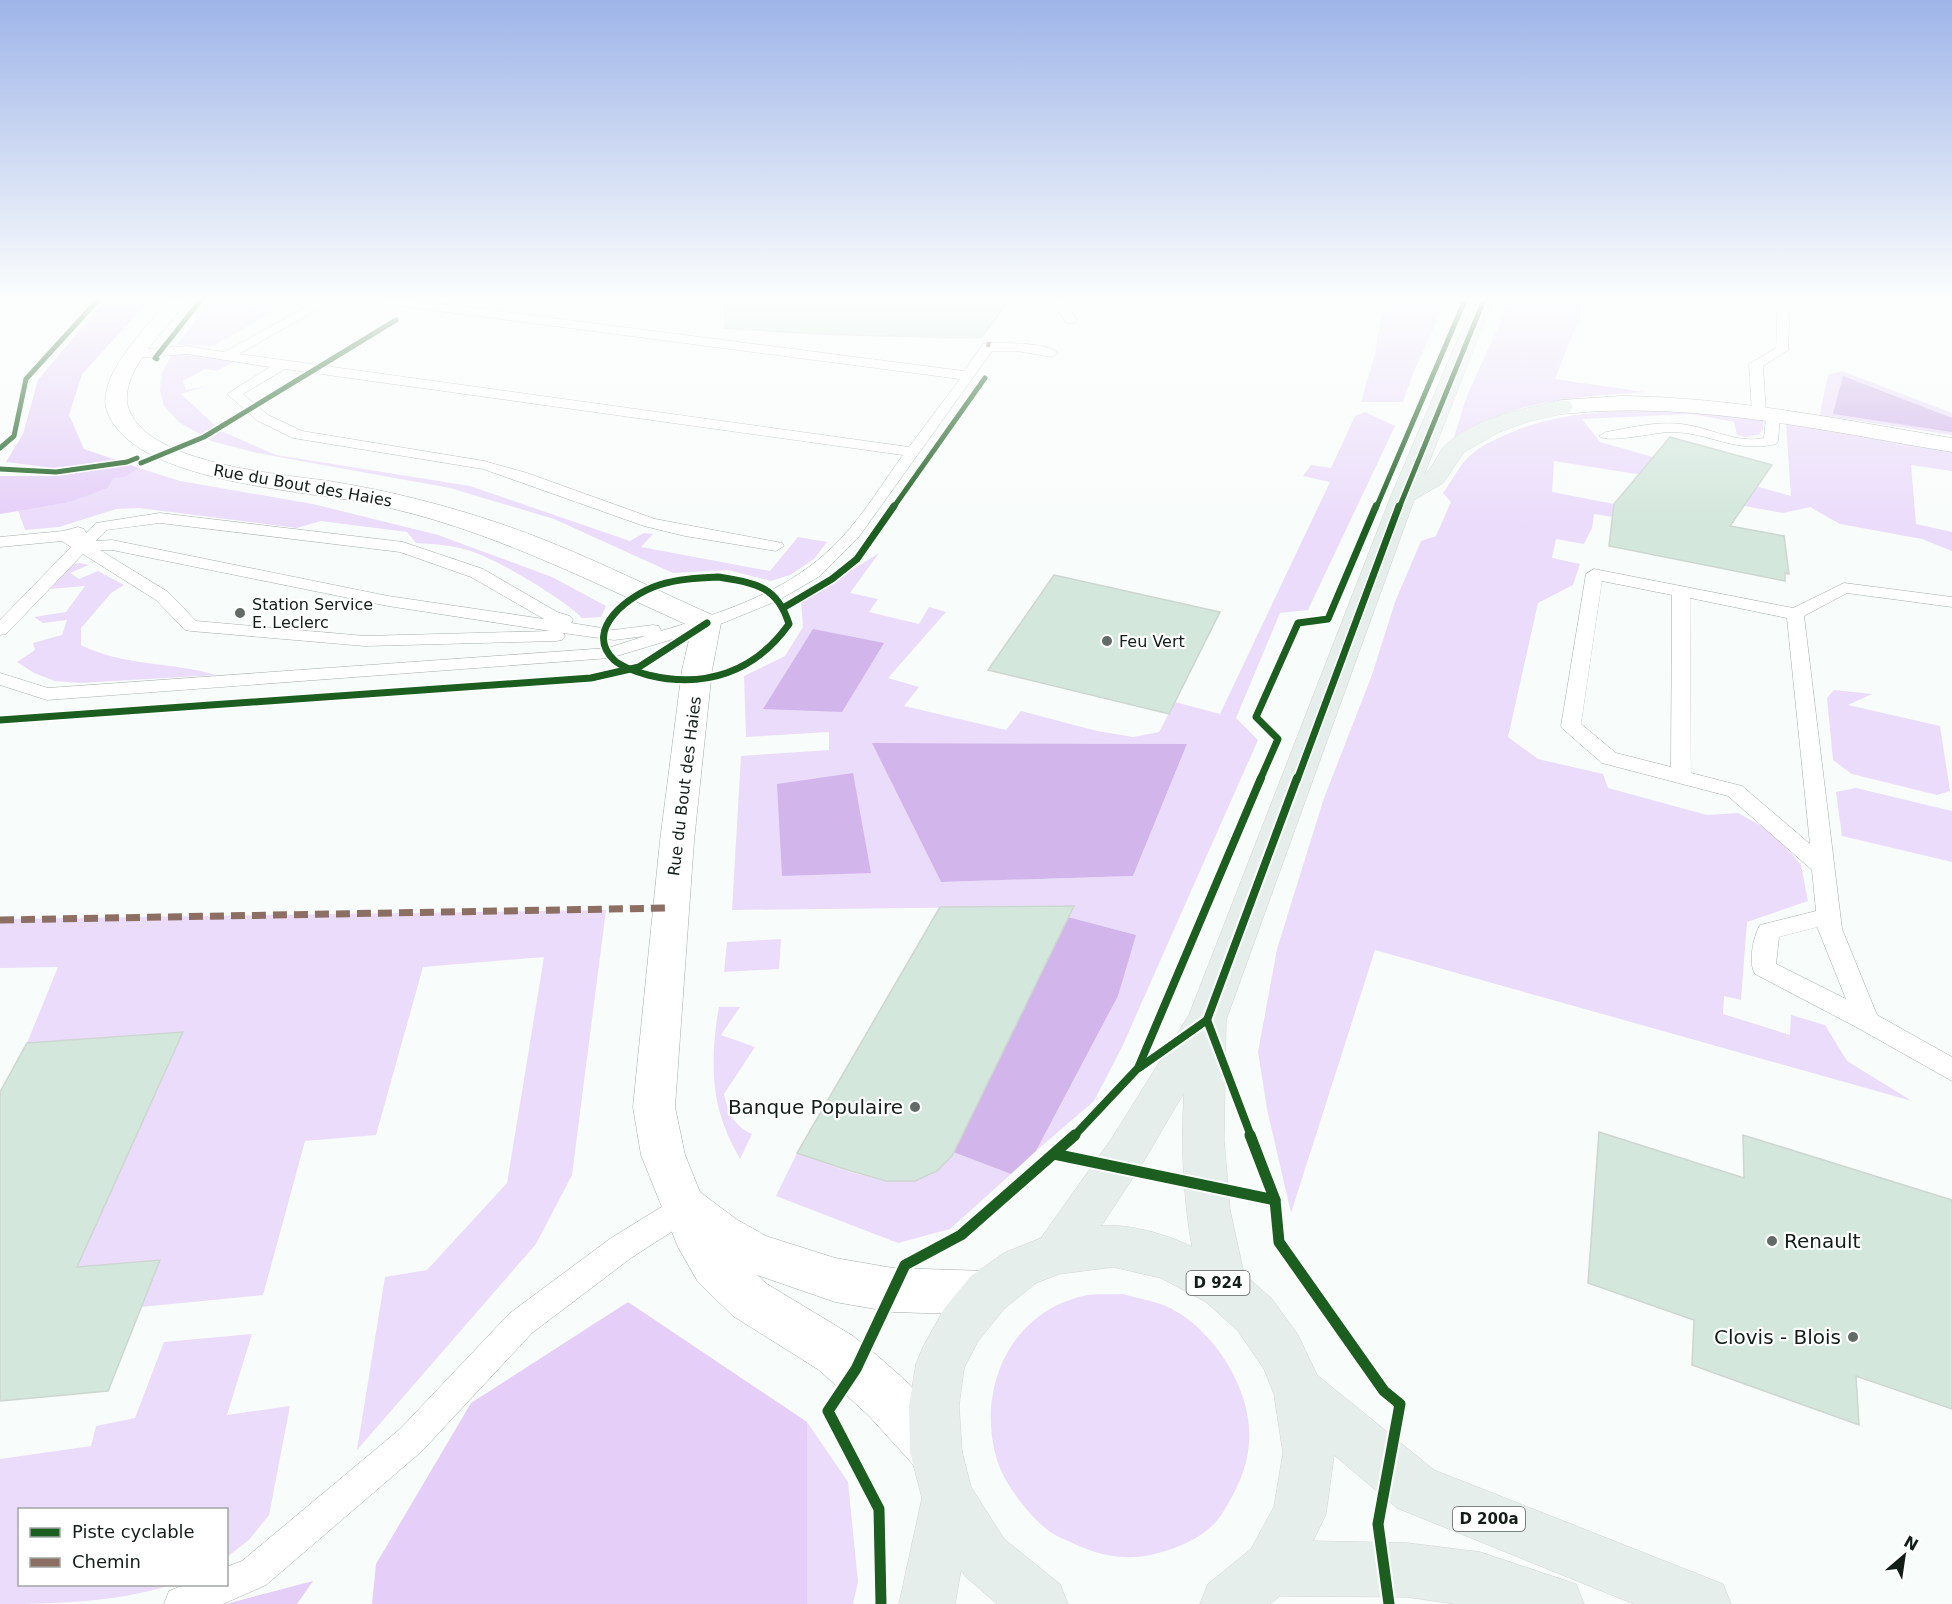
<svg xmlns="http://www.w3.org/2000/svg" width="1952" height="1604" viewBox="0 0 1952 1604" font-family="'DejaVu Sans',sans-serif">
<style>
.green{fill:#ebdcfb;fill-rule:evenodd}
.forest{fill:#e5cff9}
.water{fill:#d2b6eb}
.building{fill:#d3e7dc;stroke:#ced6d1;stroke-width:1.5}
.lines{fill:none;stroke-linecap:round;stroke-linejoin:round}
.lane-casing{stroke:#a6aea9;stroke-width:1}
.street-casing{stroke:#a6aea9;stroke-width:1}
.primary-casing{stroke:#d2d6d4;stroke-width:1}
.lane{fill:#fefffe;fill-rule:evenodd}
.street{fill:#fefffe;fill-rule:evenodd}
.primary{fill:#e5eeea;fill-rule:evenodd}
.quiet-far1{stroke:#8d6e63;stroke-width:4;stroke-dasharray:8 4;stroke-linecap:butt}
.quiet{stroke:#8d6e63;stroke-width:7;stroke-dasharray:14 7;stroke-linecap:butt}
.cycleway-far3-casing{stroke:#fff;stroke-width:8}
.cycleway-far2-casing{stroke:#fff;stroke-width:10}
.cycleway-far1-casing{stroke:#fff;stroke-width:12}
.cycleway-casing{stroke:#fff;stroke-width:15}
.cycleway-far3{stroke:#1b5e20;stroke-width:5}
.cycleway-far2{stroke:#1b5e20;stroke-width:7}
.cycleway-far1{stroke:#1b5e20;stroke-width:8}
.cycleway{stroke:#1b5e20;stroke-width:11}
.poi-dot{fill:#626c66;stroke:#fff;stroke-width:2}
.labels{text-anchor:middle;stroke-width:4.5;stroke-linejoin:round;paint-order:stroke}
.shield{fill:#fff;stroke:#59625d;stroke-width:1.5}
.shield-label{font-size:15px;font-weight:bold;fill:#121e17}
.street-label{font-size:16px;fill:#121e17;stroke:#fff}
.poi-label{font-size:16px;fill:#121e17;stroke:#fff;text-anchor:start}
.near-poi-label{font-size:20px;fill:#121e17;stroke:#fff;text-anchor:end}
</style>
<rect width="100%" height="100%" fill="#f8fcfa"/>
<g class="green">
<polygon points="211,300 294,300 213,346 177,345"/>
<polygon points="1384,300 1446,300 1412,376 1403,402 1361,402 1375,354"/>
<path d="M1510,300h76l-31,79 89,13c-47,3 -107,7 -150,26 -14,6 -28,15 -41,22l14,-44z"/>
<polygon points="172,354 188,354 267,366 265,367 233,362 217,371 205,369 183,381 186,390 206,386 181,394 221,431 276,455 470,486 630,541 644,533 653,534 641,547 770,571 798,537 827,542 814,559 790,575 771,581 728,570 673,573 554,519 450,488 257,453 211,441 179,422 164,406 160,390 162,373"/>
<polygon points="1842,371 1952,413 1952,435 1820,415 1828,375"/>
<path d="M1660,410l37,2 66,9v8l-4,6 -14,2 -8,-2 -3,-13 -43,-8 -109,5 18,23 191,54 -5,-72 166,26v21l-41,-6 5,59 36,8v19l-30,-12 -82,-15 -30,-17 -27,6 -88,-16 -1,-14 -140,-22 -2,31 62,12 -1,13 -19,-3 -2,14 -8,16 -28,-5 -4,19 28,6 -7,21 -35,18 -30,134 30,22 65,15 5,14 99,27 31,-2 36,20 27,32 7,36 -61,21 -6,78 -17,-4 -1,18 67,21 1,-20 34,10 22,36 65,40 -537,-151 -84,263 -24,-104 -9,-57 19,-103 47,-151 48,-123 23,-73 26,-61 15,-5 15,-34 -8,-9c9,-12 18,-31 30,-40 11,-9 25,-15 37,-20 49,-21 98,-22 150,-23z"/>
<path d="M1365,412l30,14 -87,184 -28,3 -44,105 22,22 -136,307 -28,54 -58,50 82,-155 17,-61 -67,-18 5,-11 -341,4 9,-154 88,-6v-18l-83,5 -2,-61 41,-20 18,-29 -2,-25 78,-49 -29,40 28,6 -9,13 50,12 10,-17 17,5 -58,66 31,9 -15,19 102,24 15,-19 76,20 36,6 26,-5 16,-30 45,12 110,-232 -27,-6 8,-11 20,3 24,-52zM873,744v-1l314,1 -54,132 -192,6z"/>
<path d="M139,468l41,13 133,23 125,31 114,42 54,29 -5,11 -19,1c-18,-19 -90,-62 -115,-68 -17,-5 -34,-6 -51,-7l-9,-11 -86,-11 -24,7 -158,-20 -23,1 -57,18 -34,3 -7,-20 53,-8 37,-14 5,-11h12z"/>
<path d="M80,563l9,2 -19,8 9,6 19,-8 26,14 -13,8 -30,35v17c41,21 91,17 135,30l-136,8 -25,-2 -21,-8 -17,-11 18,-12 -2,-7 29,-8 5,-15 -24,3 -9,-6 32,-5 19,-26 -35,3 21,-24z"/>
<polygon points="1834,690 1872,694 1848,705 1940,726 1950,791 1937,795 1852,774 1833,760 1827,698"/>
<polygon points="1856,788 1952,811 1952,862 1842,836 1836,792"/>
<polygon points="606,910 572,1175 536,1244 357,1450 385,1277 427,1270 507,1183 544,957 423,967 376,1135 305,1141 263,1295 141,1307 160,1260 77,1267 183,1032 27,1043 58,967 0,968 0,919"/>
<polygon points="781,939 779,969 724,972 727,942"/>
<path d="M719,1007h21l-19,28 34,12 -31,47c4,19 10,32 28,40l-12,25c-6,-11 -12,-22 -16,-34 -14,-36 -12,-81 -5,-118z"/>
<path d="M953,1152l58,22 -61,55 -52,14 -122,-47 21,-43c42,15 129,55 156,-1z"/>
<path d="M1123,1294c13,4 27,6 40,11 48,19 91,85 86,138 -2,27 -13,48 -27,71 -14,21 -40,33 -64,39 -26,8 -54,4 -79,-7 -8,-4 -17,-7 -24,-11 -22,-13 -51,-51 -58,-75 -21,-69 12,-147 86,-164 12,-3 27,-1 40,-2z"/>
<path d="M252,1334l-25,81 63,-9 -21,109 -20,25 -22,17 -1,-47h-206v74l151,1c-54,17 -115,19 -171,19v-145l91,-13 5,-20 39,-8 29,-76z"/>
<polygon points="807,1422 848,1482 858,1582 853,1604 807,1604"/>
</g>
<g class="forest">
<polygon points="105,300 150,300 82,374 69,415 84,449 116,460 53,468 6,462 23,434 38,380"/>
<polygon points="128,464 139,468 125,477 113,478 108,488 71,502 0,514 0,476 58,476"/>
<polygon points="628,1302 807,1422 807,1604 372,1604 376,1564 471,1403"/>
<polygon points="313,1581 297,1604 226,1604"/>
</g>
<g class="water">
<polygon points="1843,376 1952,418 1952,432 1833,414"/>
<polygon points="813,629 884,643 842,712 763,709"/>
<polygon points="872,743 1187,744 1133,876 941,882"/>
<polygon points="853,773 871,873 782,876 777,784"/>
<polygon points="1068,917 1136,935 1118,996 1036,1151 1011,1174 953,1152"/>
</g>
<g class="building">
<polygon points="726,300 1009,300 982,337 962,338 817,334 725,328"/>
<polygon points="1670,437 1772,465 1730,526 1784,536 1789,574 1785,573 1785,581 1609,546 1614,504"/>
<polygon points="1054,575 1220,612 1169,714 988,670"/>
<polygon points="1074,906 952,1156 937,1171 915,1181 886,1181 844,1169 797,1153 940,907"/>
<polygon points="183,1032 77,1267 160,1260 108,1391 0,1401 0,1092 27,1043"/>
<polygon points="1599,1132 1744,1178 1743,1135 1952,1200 1952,1409 1856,1376 1859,1425 1692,1365 1694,1320 1588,1283"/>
</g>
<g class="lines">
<g class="lane-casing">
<g id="lane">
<path d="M319,300h15l-95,54 670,93 51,-68 -575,-75 -6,-4h33l552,71 19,-27 5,-1c17,0 58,-1 70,10l-6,4 -35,-6h-25l-134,187 -38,38 -41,24 -66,27 -103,31 -563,42 -47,-15v-12l48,15 560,-40 37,-12 -31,4 -51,-7 2,3 -3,4 -6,1 -191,5 -174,-15 -6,-1 -29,-30 -73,-46 -77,80 -6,1v-15l71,-73 -9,-6 -62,6v-10l63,-6 15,-4 6,2 2,4 10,-10 64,-10 243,29 80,27 74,43 13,4 3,4 -2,3 43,7 39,-5 6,1 2,5c57,-17 120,-37 165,-78 31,-27 53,-65 77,-98l-618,-86 -42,25 25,21 34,16 182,30 43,12 128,46 127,24 2,3 -8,5 -91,-15 -41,-10 -161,-57 -190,-31 -35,-17 -31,-27 43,-27 -83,-13 -51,4 -6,-4 6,-4 51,-4 37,6zM160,523l240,29 71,25 73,42 -156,-23 -276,-56 -16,1 11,-11zM100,550h12l276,56 162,25 -185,5 -169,-15 -28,-29z"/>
<polygon points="1052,300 1064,300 1077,320 1075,323 1067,323"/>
<polygon points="1778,300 1790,300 1788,350 1763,366 1766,414 1759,418 1752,414 1749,364 1776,348"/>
<path d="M1773,413l7,4 -2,24 -2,3c-40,10 -67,-12 -105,-12 -15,0 -64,12 -72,4l7,-4c24,-4 50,-11 75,-8 28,3 55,20 83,14l2,-21z"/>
<path d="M1594,569l199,39 51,-25 108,14v10l-105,-14 -43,23 38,313 35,86 75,42v24l-94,-53 -103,-54c-7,-11 -2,-37 5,-49l56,-14 -4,-41 -84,-74 -126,-33 -38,-33 -3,-4 25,-152zM1602,581l70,14 -1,172 -55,-14 -35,-29zM1690,598l97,20 23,226 -68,-58 -51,-13zM1818,927v2l28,70 -70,-35 3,-27z"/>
<polygon points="686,1194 696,1198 700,1207 696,1216 631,1258 532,1333 422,1451 266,1585 223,1604 164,1604 169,1591 186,1584 226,1584 226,1567 242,1561 400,1429 510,1313 611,1238 676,1198"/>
</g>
</g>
<g class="street-casing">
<g id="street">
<path d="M169,300h19c-18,26 -75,76 -58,112 23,52 148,62 199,69 74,12 148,32 218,60 58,23 113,51 170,76l4,6 -9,47 -18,171 -19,266 10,48 15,37 36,27 30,17 69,22 58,10 94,3 17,6 6,16 -6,16 -17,6 -94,-3 -58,-10 -78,-27 10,9 86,52 20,16 32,28 49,54 8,18 -8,18 -18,8 -18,-8 -49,-54 -50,-46 -86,-54 -35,-34 -20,-35 -37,-92 -8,-48 27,-266 22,-171 10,-43c-105,-47 -206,-100 -321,-123 -65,-14 -239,-21 -264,-93 -12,-34 42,-87 62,-111z"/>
<path d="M1621,396c111,1 222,24 331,42v14c-128,-21 -260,-52 -390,-38l-8,-2 -3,-5 3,-5 8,-2z"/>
</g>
</g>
<g class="primary-casing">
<path id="primary" d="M1475,300h18l-69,175c11,-9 14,-25 25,-33 31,-26 75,-33 113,-42l8,2 3,5 -3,5 -40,9 -31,11 -35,20 -21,31 -29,17 -188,520 -2,120 6,70 14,64 28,25 26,36 19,40 117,95 289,114 8,20h-97l-237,-96 -63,-53 -8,59 -13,27 94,2 73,9 96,32 8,20h-129l-48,-7 -127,-1 -10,8h-70l8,-20 43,-35 23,-42 9,-54 -9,-59 -10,-25 -26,-38 -32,-29 -45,-24 -48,-11 -54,7 -23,9 -32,26 -26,32 -14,27 -5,38 3,46 9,35 33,52 56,45 8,20h-71l-31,-27 -5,-7 -6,34h-56l23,-106 -12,-46 -1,-46 7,-42 7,-17 21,-38 26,-32 34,-24 37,-15 71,-100 77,-123 202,-519zM1184,1093c-3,52 -1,102 8,154 -23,-12 -65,-24 -91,-21l41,-62z"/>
</g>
<use href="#lane" class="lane"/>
<use href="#street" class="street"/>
<use href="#primary" class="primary"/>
<polyline class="quiet-far1" points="988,347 989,342"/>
<polyline class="quiet" points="0,920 671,908"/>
<g class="cycleway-far3-casing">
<g id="cycleway-far3">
<polyline points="157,359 155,358 201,300"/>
<polyline points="0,448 14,436 26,379 98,300"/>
<polyline points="141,463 204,437 396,320"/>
<polyline points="0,469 56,472 127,462 137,458"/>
<polyline points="893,508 985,378"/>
<polyline points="1376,508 1465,300"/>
<polyline points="1399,508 1484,300"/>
</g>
</g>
<g class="cycleway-far2-casing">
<g id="cycleway-far2">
<path d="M718,577c36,6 59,8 71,47 -34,48 -84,65 -141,51 -11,-3 -25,-7 -34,-15 -32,-31 17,-66 45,-75 19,-6 39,-7 59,-8z"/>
<polyline points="783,608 832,579 857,559 894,506"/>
<polyline points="0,720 591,678 639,667 707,623"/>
<polyline points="1260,780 1278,739 1256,717 1298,623 1328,619 1376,506"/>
<polyline points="1297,780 1399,506"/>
</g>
</g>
<g class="cycleway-far1-casing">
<g id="cycleway-far1">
<polyline points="1207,1020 1251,1136"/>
<polyline points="1139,1068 1207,1020 1297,778"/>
<polyline points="1074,1136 1138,1068 1261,778"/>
</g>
</g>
<g class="cycleway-casing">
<g id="cycleway">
<polyline points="1250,1135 1275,1200 1279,1242 1384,1391 1400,1404 1378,1524 1389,1604"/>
<polyline points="1054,1154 1275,1200"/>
<polyline points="881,1604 879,1509 828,1411 856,1369 905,1265 961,1235 1075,1135"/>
</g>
</g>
<use href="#cycleway-far3" class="cycleway-far3"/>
<use href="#cycleway-far2" class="cycleway-far2"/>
<use href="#cycleway-far1" class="cycleway-far1"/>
<use href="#cycleway" class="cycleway"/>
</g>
<linearGradient id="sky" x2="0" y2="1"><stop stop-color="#9fb5e9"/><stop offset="0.57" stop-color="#fcfefd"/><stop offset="1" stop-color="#fcfefd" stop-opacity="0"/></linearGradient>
<rect width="1952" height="525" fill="url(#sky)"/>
<g class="poi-dot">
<circle cx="240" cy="613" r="6"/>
<circle cx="1107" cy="641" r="6"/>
<circle cx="915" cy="1107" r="6"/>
<circle cx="1772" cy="1241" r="6"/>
<circle cx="1853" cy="1337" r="6"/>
</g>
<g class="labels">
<g class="shield">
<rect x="1186.5" y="1271" width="63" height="24" rx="4.5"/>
<rect x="1453" y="1507" width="72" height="24" rx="4.5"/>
</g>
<g class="shield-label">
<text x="1218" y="1288">D 924</text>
<text x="1489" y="1524">D 200a</text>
</g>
<g class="street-label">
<text transform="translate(303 485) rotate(10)" y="6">Rue du Bout des Haies</text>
<text transform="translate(684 786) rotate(-83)" y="6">Rue du Bout des Haies</text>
</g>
<g class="poi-label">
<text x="252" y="610">Station Service<tspan x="252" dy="18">E. Leclerc</tspan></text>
<text x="1119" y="647">Feu Vert</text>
</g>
<g class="near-poi-label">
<text x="903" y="1114">Banque Populaire</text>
<text x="1784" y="1248" text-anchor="start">Renault</text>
<text x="1841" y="1344">Clovis - Blois</text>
</g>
</g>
<rect x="18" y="1508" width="210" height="78" fill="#ffffff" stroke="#a0a5a2" stroke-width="1.5"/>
<rect x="30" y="1528" width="30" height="9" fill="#1b5e20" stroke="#a0a5a2" stroke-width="1.5"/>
<text x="72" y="1538" font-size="18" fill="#121e17">Piste cyclable</text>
<rect x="30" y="1558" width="30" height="9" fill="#8d6e63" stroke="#a0a5a2" stroke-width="1.5"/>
<text x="72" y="1568" font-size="18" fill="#121e17">Chemin</text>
<g transform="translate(1904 1556) rotate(29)" stroke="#ffffff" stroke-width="4.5" paint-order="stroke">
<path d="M0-4.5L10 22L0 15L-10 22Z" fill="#121e17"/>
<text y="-9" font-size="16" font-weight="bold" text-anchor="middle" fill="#121e17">N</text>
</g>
</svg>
